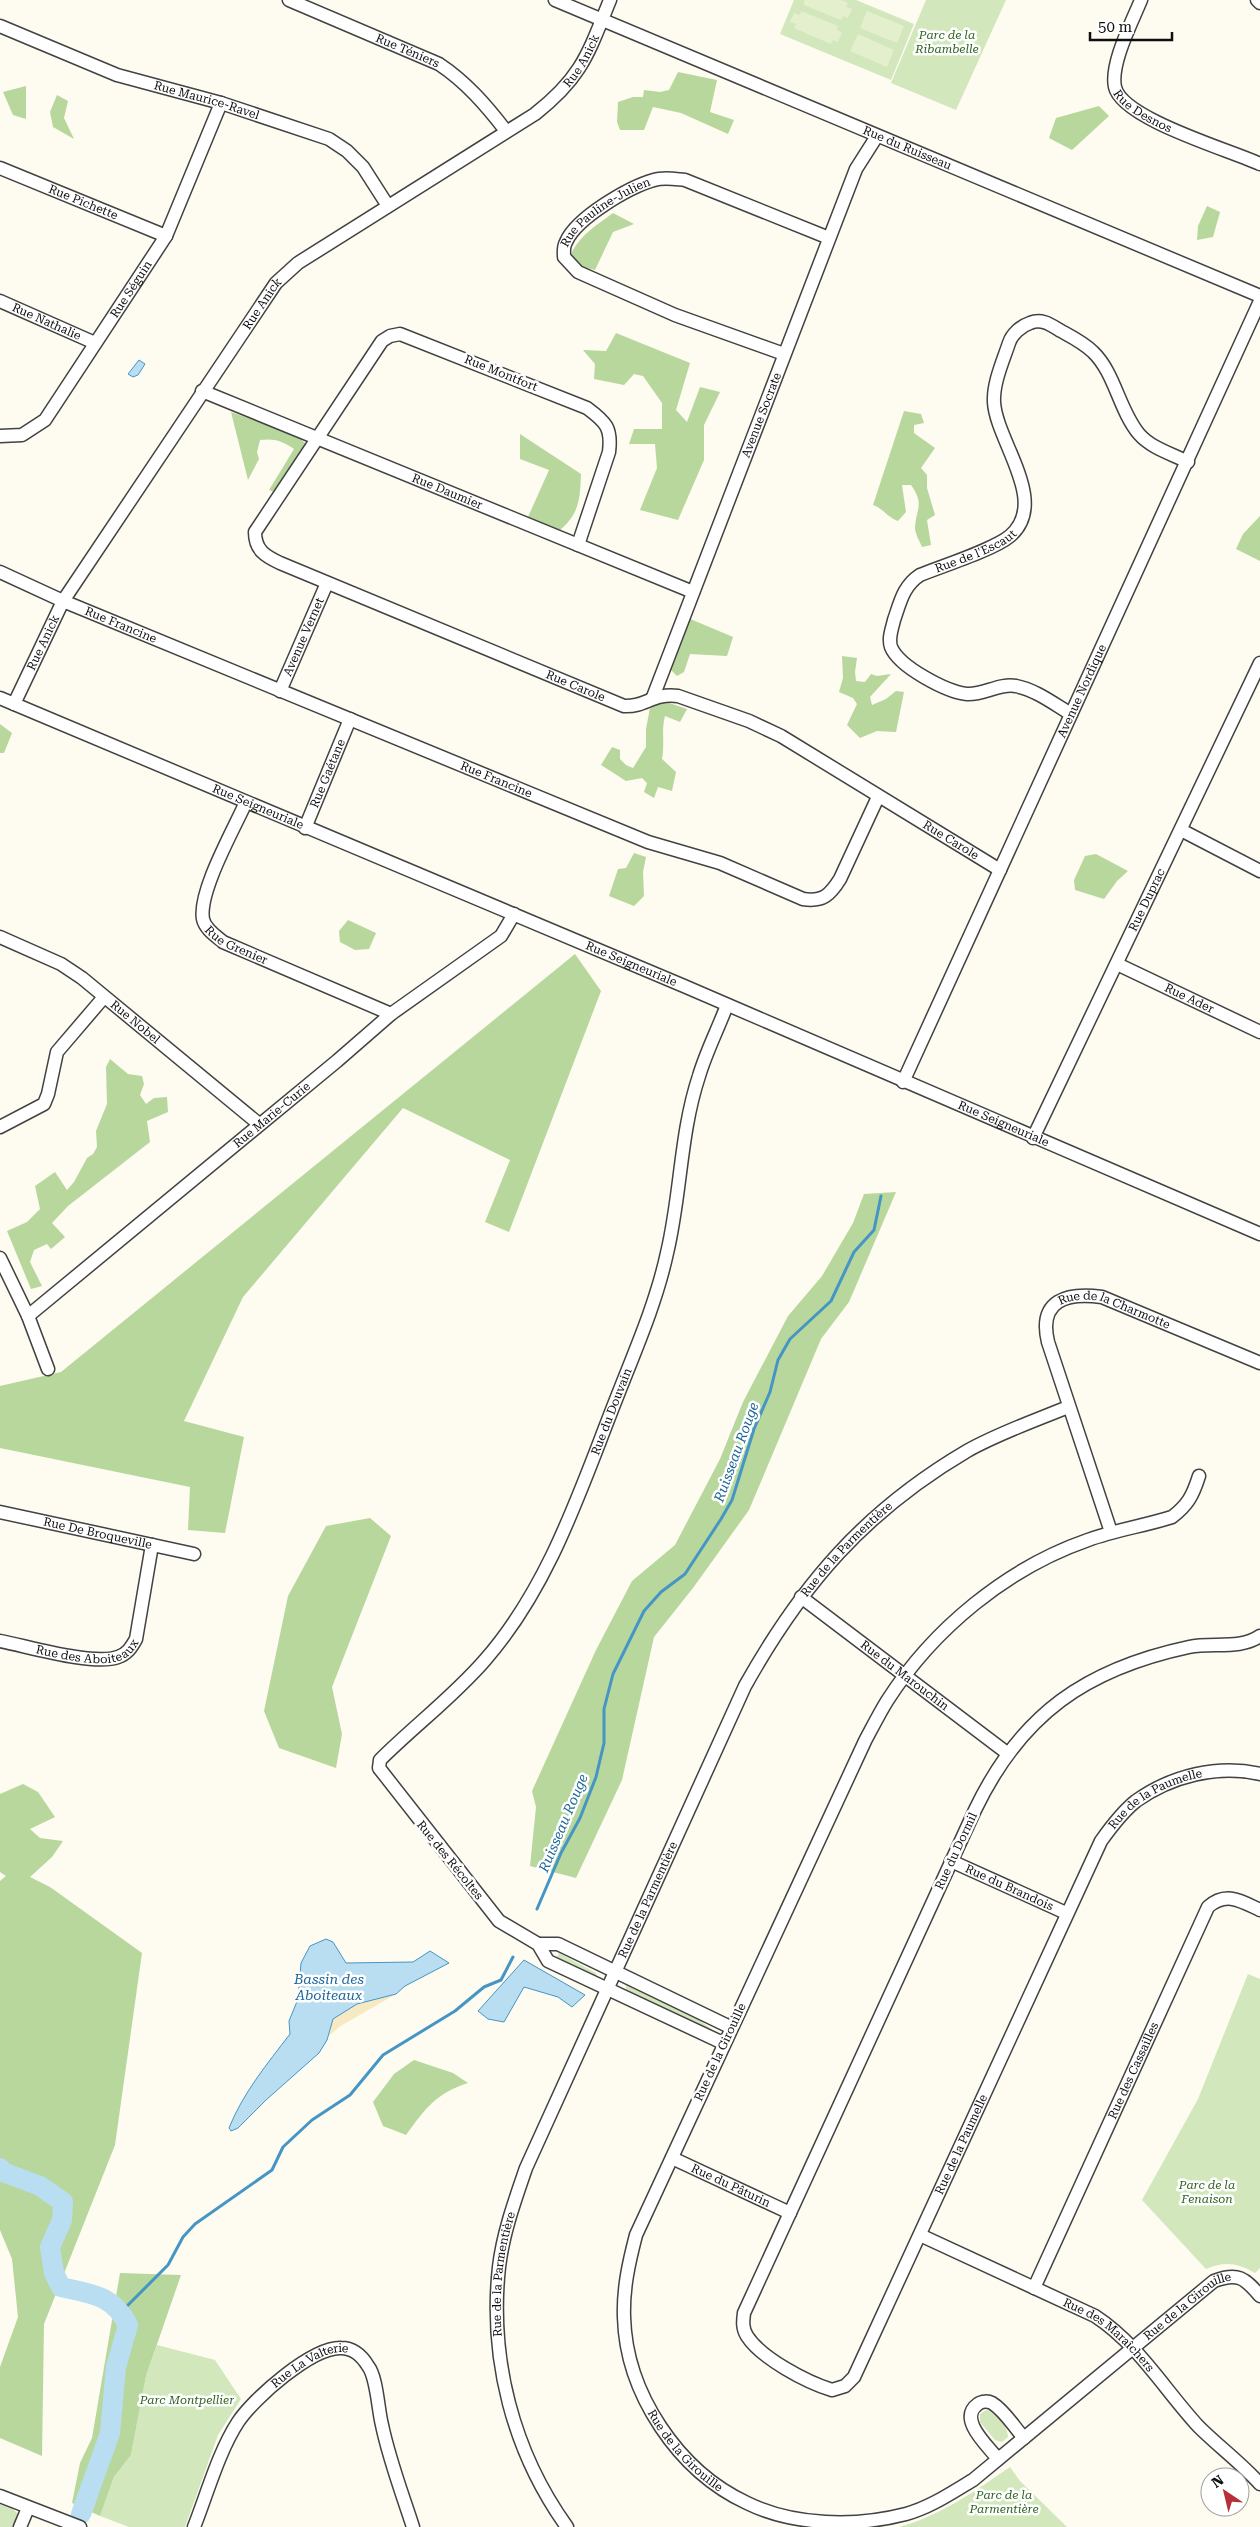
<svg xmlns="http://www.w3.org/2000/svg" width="1260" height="2527" viewBox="0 0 1260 2527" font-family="'Roboto Serif',serif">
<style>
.green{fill:#d3e7bc}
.forest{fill:#b8d79d}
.sand{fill:#f7e9c1}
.pitch{fill:#e4efce}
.water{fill:#b9def2;stroke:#4595c5}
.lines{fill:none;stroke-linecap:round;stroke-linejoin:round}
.stream{stroke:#4595c5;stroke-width:3}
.river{stroke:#b9def2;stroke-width:20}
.minor-casing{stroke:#424242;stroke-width:15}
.minor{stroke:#fff;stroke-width:12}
.labels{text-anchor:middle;stroke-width:5;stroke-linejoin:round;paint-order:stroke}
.park-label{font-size:12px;font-style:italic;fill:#316323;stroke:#fff}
.street-label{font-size:12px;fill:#0f0f0f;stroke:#fff}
.water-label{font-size:14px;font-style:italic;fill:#1f6799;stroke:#fff}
</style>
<rect width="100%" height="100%" fill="#fefbf1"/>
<g class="green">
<polygon points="794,0 856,0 914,24 891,80 780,34"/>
<polygon points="926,0 1006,0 956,110 891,83"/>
<polygon points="559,1953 596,1973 597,1978 577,1970 557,1957"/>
<path d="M1248,1974l12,5v289l-5,5c-18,-10 -30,-12 -49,-4l-64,-69 56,-101z"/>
<polygon points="626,1985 692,2015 713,2030 644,2001 626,1989"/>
<polygon points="157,2345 215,2360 241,2399 218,2435 185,2527 129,2527 100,2516 114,2477 131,2455 146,2376"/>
<path d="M986,2410c9,2 22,17 22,27l-6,5 -7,-2 -15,-18v-8z"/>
<path d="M1010,2467l10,14 47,46h-168c41,-11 76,-36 111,-60z"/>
<polygon points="0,2504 12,2508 17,2513 16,2527 0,2527"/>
</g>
<g class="forest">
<polygon points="678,72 717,80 710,112 734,120 728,134 681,113 653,107 644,130 620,130 617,122 618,102 633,97 643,97 644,90 660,92 669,90"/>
<polygon points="26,86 26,119 13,115 3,92"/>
<polygon points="57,95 68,101 64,118 74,139 53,127 50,112"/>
<polygon points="1099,106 1109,116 1072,150 1049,138 1056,118"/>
<polygon points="1207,206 1220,212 1213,237 1197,240 1198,226"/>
<path d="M613,213l21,11 -21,8 -18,38 -17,-4 -9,-6c7,-23 27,-34 44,-47z"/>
<polygon points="616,333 690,363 676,410 687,422 700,387 720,392 704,425 704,460 678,520 640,510 657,468 655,444 629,444 634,429 662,429 662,403 643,376 634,374 624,385 594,379 595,364 583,350 606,351"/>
<path d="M904,411l17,3 3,9 -10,2v8l21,15 -14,20 6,7v13l8,27 -8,5 4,25 -9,2c-2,-5 -7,-13 -7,-19 1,-20 10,-23 -4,-43h-9l4,27 -8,9c-11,-4 -14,-12 -25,-16z"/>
<path d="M231,412l65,23 10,9 3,12 -28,39 -12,-5 25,-41c-11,-8 -20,-11 -34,-9l-3,12 2,7 -11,21z"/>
<path d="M520,434l61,40c-1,24 -1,39 -21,56l-32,-13 21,-47 -29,-11z"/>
<polygon points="1260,516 1260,561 1236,549 1243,534"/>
<polygon points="688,618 733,637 727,656 690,654 684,672 677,676 669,668"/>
<polygon points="842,656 857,658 855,672 856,681 865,682 871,674 877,676 891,674 870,697 872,705 886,699 896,691 904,692 896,732 877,731 860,738 847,725 857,704 853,698 839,692 843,678"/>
<path d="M652,697l35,12 -7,13 -15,-6c-4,14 0,28 -3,43l14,13 -4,19 -14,-4 -4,11 -10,-6 3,-9 -5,-5 -16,3 -25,-16 11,-18 8,3v9l6,6 7,3 13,-21v-18z"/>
<polygon points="0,724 12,733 4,753 0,753"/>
<polygon points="634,853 646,857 643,872 644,896 634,906 609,896 618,869 626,868"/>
<polygon points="1096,854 1128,871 1117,881 1104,899 1075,890 1074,880 1085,856"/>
<polygon points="348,920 376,933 369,949 355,950 340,942 339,931"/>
<polygon points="575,954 601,991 509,1232 485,1222 510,1160 403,1108 243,1297 184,1421 244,1437 225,1533 188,1530 190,1487 0,1448 0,1386 61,1372"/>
<polygon points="110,1059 128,1074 142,1076 144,1084 140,1095 146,1104 154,1098 167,1097 168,1112 147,1121 150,1142 68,1206 52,1223 65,1237 51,1249 47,1244 34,1250 30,1262 42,1286 31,1289 7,1231 27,1222 40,1209 35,1186 55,1172 67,1190 74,1182 87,1158 93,1154 97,1147 96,1131 107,1104 106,1067"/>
<polygon points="896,1192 849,1302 821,1339 749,1510 693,1588 654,1637 622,1780 576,1878 530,1866 536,1807 532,1791 596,1650 632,1581 675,1545 720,1459 743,1402 788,1316 822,1276 853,1223 864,1194"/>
<polygon points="370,1518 391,1536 332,1687 342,1734 336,1768 279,1748 264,1711 288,1596 326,1526"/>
<polygon points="23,1784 38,1792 55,1817 30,1829 40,1838 63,1841 52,1857 30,1877 50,1887 142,1953 115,2145 44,2324 42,2456 0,2438 0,2367 18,2317 12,2259 0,2230 0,1881 6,1876 0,1872 0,1794"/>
<path d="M414,2060l39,13 15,10c-33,11 -42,25 -62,52l-23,-9 -10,-24 21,-28z"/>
<polygon points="120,2273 181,2275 146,2376 131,2455 114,2477 100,2516 72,2503 80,2463 92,2438"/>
</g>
<polygon class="sand" points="396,1994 339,2027 329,2036 333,2019 357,2004"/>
<g class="pitch">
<polygon points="804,0 841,0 848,3 846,7 852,9 848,18 843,16 841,20 804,5"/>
<polygon points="801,11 838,26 837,30 842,32 838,42 833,40 831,44 794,28 796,24 790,22 794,13 800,15"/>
<polygon points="867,11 904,26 897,43 860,28"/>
<polygon points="858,34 894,50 887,67 850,51"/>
</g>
<g class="water">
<polygon points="139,360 145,364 138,375 133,377 128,374"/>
<path d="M326,1939l7,3 13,21 67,-1 17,-11 19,12 -44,23 -9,8 -39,10 -24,15 -6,21 -8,13 -53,47 -28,28 -7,3 -2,-3c14,-35 38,-64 61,-94l-1,-13 9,-22 3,-36 9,-17z"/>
<polygon points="524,1960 585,1995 572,2007 558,1997 524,1987 504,2022 488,2019 478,2011"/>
</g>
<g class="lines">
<g class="stream">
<polyline points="537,1909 561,1853 580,1818 596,1777 604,1743 604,1709 613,1674 644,1611 661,1592 685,1574 721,1519 732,1500 754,1429 770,1392 778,1360 790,1339 831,1301 854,1252 874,1230 881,1196"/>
<polyline points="121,2312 168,2265 183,2237 195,2224 272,2170 283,2147 312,2120 350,2095 383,2055 455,2011 484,1987 501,1980 513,1957"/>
</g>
<path class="river" d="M0,2168l3,4 37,14 23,16 -1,18 -12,27 4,26 7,14c31,7 52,8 67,38l-12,42 -6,66 -29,81"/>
<g class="minor-casing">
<g id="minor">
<path id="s1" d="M289,0l150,64c27,18 47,41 67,67"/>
<path id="s2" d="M555,0l705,296"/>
<path id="s3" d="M1141,0c-9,22 -31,64 -26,87 7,32 115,63 145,77"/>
<polyline points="1257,0 1260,3"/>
<path id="s4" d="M0,26l117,49 104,28 108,36 18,12 16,16 25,39"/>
<path id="s5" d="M0,168l166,68"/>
<path id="s6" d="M0,301l95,42"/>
<path id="s7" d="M784,354l-109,-39 -97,-43 -14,-15c0,-6 -1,-10 2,-15 10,-24 63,-55 88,-62 10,-3 20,-1 31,0l144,58"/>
<path id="s8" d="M202,391l491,201"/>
<path id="s9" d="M0,436l22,-1 23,-15 121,-184 55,-133"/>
<path id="s10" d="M578,545l31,-93c3,-24 -3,-30 -22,-44l-187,-74 -10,2 -8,5 -127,191c0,18 10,24 25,31l344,143c23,1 27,-13 54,-10l71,25 32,15 219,134"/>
<path id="s11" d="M0,572l63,29 585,241 72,21 83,36c20,3 27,-4 37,-20l38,-82"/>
<path id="s12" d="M280,691l47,-108"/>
<path id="s13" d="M653,697l203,-528 21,-33"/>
<path id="s14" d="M0,698l684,288 576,248"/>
<path id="s15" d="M14,704l49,-103 213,-318 22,-20 237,-149c47,-37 53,-60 75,-114"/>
<path id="s16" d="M1071,714c-17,-10 -35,-24 -55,-28 -17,-3 -32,9 -49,8 -20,-2 -68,-27 -76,-47 -3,-9 1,-18 3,-27 6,-17 9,-34 26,-45 22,-9 73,-25 90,-39 40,-34 -14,-95 -16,-134 -1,-19 9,-41 15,-59 3,-9 12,-17 21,-20 12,-5 21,2 31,8 11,6 23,12 32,21 22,21 26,58 46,82 12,14 33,20 49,28"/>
<path id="s17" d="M246,802c-12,27 -48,90 -43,117 2,10 13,17 20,23l168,72"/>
<path id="s18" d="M305,828l45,-109"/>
<polyline points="1181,830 1260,871"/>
<path id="s19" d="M0,937l61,27 21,14 177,146"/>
<path id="s20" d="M1117,964l143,68"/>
<path id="s21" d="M903,1082l357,-781"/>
<polyline points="0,1127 44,1104 48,1094 57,1052 104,997"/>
<path id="s22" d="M1033,1138l227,-475"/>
<polyline points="0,1258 28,1316 48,1369"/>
<path id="s23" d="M28,1316l309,-255 54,-47 110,-78 13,-22"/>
<path id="s24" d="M1199,1476c-6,19 -11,29 -27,41 -28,9 -57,13 -84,23 -81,28 -155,89 -201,161 -8,13 -15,27 -22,40l-229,494c-7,27 -13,53 -12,82 2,76 54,154 123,186 47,23 109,24 159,11 25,-7 45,-21 67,-34l241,-199c24,-9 31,-3 46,15"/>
<path id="s25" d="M0,1512l194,42"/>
<path id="s26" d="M1111,1532l-63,-190c-10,-42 19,-50 54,-45l158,66"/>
<path id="s27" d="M801,1597l206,156"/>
<path id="s28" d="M1260,1636c-20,14 -48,6 -71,11 -103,22 -168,67 -214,163l-231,503c-1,8 -2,15 3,23 14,22 59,46 85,54l13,-4 9,-9 247,-536c10,-14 21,-29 35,-40 35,-25 82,-37 124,-27"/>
<path id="s29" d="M0,1641c27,5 93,25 118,16 9,-3 13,-9 18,-18l16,-94"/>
<path id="s30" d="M951,1861l115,52"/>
<polyline points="538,1944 558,1944 730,2027"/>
<path id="s31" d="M723,2043l-175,-82 -10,-17 -39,-23 -120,-153 1,-8c34,-34 73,-63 105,-100 64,-73 95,-169 130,-258 19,-49 41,-98 52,-149 14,-58 13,-120 32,-177 7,-24 19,-47 28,-71"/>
<path id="s32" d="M672,2158l118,55"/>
<path id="s33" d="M920,2235l175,81c43,28 69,73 103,110 20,20 43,37 62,58"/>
<path id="s34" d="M1034,2288l174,-381c18,-16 33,-6 52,3"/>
<path d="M998,2459c-10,-13 -41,-40 -20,-55 4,-3 10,-3 14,-1 13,8 22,24 32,35"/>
<polyline points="0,2496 80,2527"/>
<polyline points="20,2527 28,2508"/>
<path id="s35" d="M194,2527c13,-33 25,-76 44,-105 16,-24 74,-75 103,-74 12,0 21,8 27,18 9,11 10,44 14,59 7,34 20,68 31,102"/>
<path id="s36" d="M567,2527c-54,-75 -78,-168 -68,-260 4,-34 16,-67 27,-99l219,-482c57,-102 120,-175 222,-235 32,-18 67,-30 101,-44"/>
</g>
</g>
<use href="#minor" class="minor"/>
</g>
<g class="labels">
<g class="park-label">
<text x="947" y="39">Parc de la<tspan x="947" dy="14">Ribambelle</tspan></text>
<text x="1207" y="2189">Parc de la<tspan x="1207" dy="14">Fenaison</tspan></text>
<text x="187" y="2404">Parc Montpellier</text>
<text x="1004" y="2499">Parc de la<tspan x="1004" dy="14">Parmentière</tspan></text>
</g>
<g class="street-label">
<text dy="4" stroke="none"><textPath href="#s1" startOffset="129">Rue Téniers</textPath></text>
<text dy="4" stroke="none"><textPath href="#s15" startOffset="878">Rue Anick</textPath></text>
<text dy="4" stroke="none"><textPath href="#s4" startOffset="220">Rue Maurice-Ravel</textPath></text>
<text dy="4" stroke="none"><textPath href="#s3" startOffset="130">Rue Desnos</textPath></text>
<text dy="4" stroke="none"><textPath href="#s2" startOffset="382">Rue du Ruisseau</textPath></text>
<text dy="4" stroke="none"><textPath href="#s5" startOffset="90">Rue Pichette</textPath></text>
<text dy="4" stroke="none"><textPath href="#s7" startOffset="308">Rue Pauline-Julien</textPath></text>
<text dy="4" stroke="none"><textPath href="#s9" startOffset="206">Rue Séguin</textPath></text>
<text dy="4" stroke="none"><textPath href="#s15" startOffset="472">Rue Anick</textPath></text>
<text dy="4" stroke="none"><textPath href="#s6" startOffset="51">Rue Nathalie</textPath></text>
<text transform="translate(501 373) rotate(22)" y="4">Rue Montfort</text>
<text dy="4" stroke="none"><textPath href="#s13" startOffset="302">Avenue Socrate</textPath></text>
<text dy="4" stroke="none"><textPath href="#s8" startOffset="265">Rue Daumier</textPath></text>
<text dy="4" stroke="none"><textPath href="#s16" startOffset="345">Rue de l'Escaut</textPath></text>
<text dy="4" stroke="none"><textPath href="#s11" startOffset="132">Rue Francine</textPath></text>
<text dy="4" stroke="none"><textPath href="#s12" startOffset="59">Avenue Vernet</textPath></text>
<text dy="4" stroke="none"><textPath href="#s15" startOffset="68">Rue Anick</textPath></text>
<text dy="4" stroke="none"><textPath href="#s10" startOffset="964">Rue Carole</textPath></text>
<text dy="4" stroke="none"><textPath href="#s21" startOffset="430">Avenue Nordique</textPath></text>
<text dy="4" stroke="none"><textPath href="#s18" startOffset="59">Rue Gaétane</textPath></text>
<text dy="4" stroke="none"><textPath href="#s11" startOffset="538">Rue Francine</textPath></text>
<text dy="4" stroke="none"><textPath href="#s14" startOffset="280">Rue Seigneuriale</textPath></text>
<text dy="4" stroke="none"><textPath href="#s10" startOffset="1382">Rue Carole</textPath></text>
<text dy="4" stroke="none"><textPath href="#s22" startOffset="264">Rue Duprac</textPath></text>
<text dy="4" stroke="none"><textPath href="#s17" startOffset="170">Rue Grenier</textPath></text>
<text dy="4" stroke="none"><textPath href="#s14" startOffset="685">Rue Seigneuriale</textPath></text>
<text dy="4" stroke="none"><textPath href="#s20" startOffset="80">Rue Ader</textPath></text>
<text dy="4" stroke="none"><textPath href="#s19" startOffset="161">Rue Nobel</textPath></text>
<text dy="4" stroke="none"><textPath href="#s23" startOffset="316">Rue Marie-Curie</textPath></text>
<text dy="4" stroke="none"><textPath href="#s14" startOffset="1090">Rue Seigneuriale</textPath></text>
<text dy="4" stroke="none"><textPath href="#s26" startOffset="304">Rue de la Charmotte</textPath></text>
<text dy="4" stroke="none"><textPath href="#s31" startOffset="886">Rue du Douvain</textPath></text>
<text dy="4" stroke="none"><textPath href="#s25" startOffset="100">Rue De Broqueville</textPath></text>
<text dy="4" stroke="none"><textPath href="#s36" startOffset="1078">Rue de la Parmentière</textPath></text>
<text dy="4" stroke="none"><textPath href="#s29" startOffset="91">Rue des Aboiteaux</textPath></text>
<text dy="4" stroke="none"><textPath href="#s27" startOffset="130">Rue du Marouchin</textPath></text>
<text dy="4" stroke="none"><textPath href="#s28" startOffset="1720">Rue de la Paumelle</textPath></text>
<text transform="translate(956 1851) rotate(-65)" y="4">Rue du Dormil</text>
<text transform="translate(450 1860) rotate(51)" y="4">Rue des Récoltes</text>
<text dy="4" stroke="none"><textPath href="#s30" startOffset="64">Rue du Brandois</textPath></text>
<text dy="4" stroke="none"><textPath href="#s36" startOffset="672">Rue de la Parmentière</textPath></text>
<text transform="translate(720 2052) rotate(-65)" y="4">Rue de la Girouille</text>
<text dy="4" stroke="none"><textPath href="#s34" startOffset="239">Rue des Cassailles</textPath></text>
<text dy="4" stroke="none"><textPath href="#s28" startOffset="1315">Rue de la Paumelle</textPath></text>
<text dy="4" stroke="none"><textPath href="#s32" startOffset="65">Rue du Pâturin</textPath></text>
<text dy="4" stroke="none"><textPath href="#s36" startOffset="268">Rue de la Parmentière</textPath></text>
<text dy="4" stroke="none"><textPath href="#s24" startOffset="1821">Rue de la Girouille</textPath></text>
<text dy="4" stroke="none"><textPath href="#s33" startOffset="215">Rue des Maraîchers</textPath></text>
<text dy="4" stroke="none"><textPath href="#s35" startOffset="208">Rue La Valterie</textPath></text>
<text dy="4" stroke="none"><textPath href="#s24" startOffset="1224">Rue de la Girouille</textPath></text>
</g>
<g class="water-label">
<text transform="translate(736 1452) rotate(-70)" y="5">Ruisseau Rouge</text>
<text transform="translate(563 1823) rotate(-67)" y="5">Ruisseau Rouge</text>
<text x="329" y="1984">Bassin des<tspan x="329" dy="16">Aboiteaux</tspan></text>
</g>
</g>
<g transform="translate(1225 2492) rotate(325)"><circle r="24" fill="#ffffff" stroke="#9f9f9f"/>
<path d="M0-4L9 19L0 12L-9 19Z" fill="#b62f39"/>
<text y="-8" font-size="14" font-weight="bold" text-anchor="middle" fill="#0f0f0f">N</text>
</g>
<path d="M1090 32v8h82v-8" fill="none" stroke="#0f0f0f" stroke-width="2.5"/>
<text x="1098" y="32" font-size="15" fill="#0f0f0f" stroke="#ffffff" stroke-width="4" paint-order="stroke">50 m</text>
</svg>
